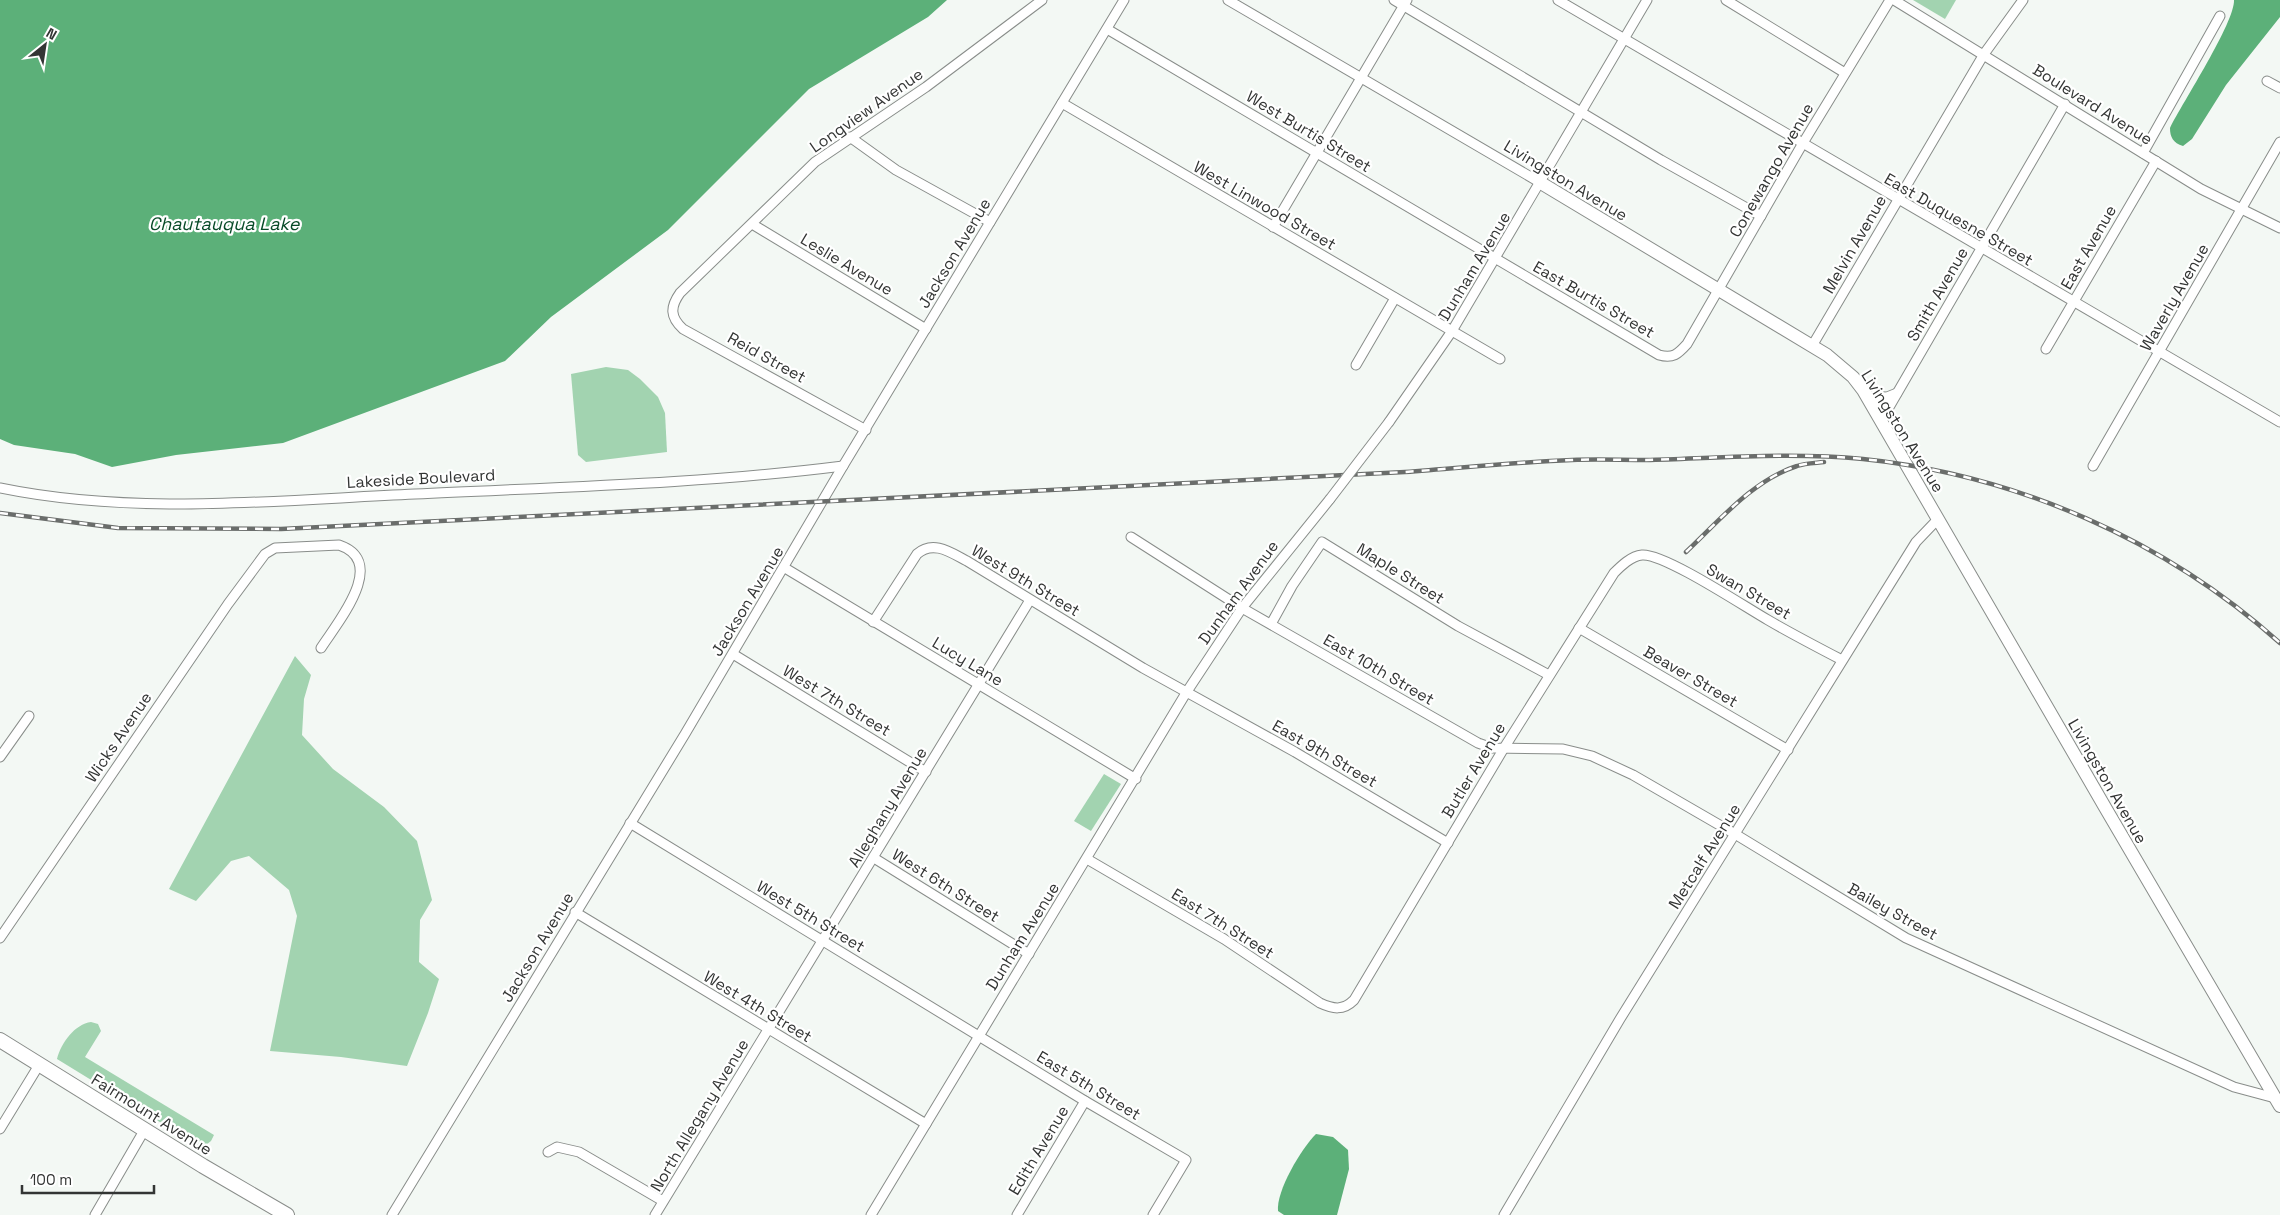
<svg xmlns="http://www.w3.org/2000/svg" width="2280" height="1215" viewBox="0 0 2280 1215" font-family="'Space Grotesk',sans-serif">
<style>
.green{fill:#a2d3b0}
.water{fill:#5cb079}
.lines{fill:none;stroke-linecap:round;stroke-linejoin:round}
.street-casing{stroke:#898d8a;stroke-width:11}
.secondary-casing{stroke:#898d8a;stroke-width:14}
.primary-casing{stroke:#898d8a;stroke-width:16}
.street{stroke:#fff;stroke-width:9}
.secondary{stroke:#fff;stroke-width:12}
.primary{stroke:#fff;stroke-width:14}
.rail-casing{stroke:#6a6d6b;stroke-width:4.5}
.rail{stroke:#fff;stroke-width:2.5;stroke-dasharray:8;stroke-linecap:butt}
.street-bridge-casing{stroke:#898d8a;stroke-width:11;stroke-linecap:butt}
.street-bridge{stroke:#fff;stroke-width:9}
.labels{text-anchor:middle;stroke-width:4.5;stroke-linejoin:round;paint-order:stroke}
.street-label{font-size:16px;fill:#333534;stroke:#fff}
.water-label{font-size:18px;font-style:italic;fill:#084b28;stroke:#fff}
</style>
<rect width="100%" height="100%" fill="#f3f8f4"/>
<g class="green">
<polygon points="1913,0 1956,0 1945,19"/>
<polygon points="606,367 628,370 640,379 658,397 665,413 667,452 586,462 578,455 571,374"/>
<polygon points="295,656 311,675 304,699 302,735 333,769 384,807 417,841 432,900 420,920 419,962 439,979 428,1013 407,1066 341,1057 270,1051 297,916 289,890 249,856 231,861 196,901 169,889"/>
<polygon points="1104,774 1121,784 1091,831 1074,821"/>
<path d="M91,1022l7,2 3,7 -16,26 129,78 -3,6 -9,7 -145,-89c4,-16 18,-35 34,-37z"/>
</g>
<g class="water">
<polygon points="0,0 947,0 928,17 809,89 668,230 551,317 505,361 283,443 176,455 112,467 75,454 14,445 0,439"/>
<path d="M2234,0h46v17l-54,68 -34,54 -9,7c-10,-3 -13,-9 -13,-18 13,-26 65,-106 64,-128z"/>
<path d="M1316,1134l17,3 15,13 1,19 -12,46h-53l-6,-4c-2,-20 23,-62 38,-77z"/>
</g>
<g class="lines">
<g class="street-casing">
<g id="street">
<polyline points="1228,0 1541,183"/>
<polyline points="1394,0 1661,160 1761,216"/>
<polyline points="1558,0 2280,422"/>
<polyline points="1726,0 1845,73"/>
<polyline points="1894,0 2201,189 2280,228"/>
<path d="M1107,29l552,326c14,4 19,-1 28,-11l116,-201 87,-143"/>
<polyline points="2267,81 2280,88"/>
<polyline points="1062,103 1500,359"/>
<polyline points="850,137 896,170 990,222"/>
<polyline points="2143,153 2220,16"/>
<polyline points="752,224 926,329"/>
<polyline points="1273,227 1407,0"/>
<polyline points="1812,346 1984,54 2023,0"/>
<polyline points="2046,349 2156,161"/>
<polyline points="1356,365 1395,298"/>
<polyline points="1866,396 1887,397 1897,393"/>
<polyline points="1881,421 2065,104"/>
<polyline points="1389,422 1452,331 1647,0"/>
<path d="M866,430l-183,-101c-13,-12 -13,-22 -3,-36l135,-131 111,-75 116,-87"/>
<polyline points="2093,466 2280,142"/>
<path d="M0,488c135,28 279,12 415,6 143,-7 286,-10 428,-28"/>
<polyline points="1131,537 1242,608 1478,743 1492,748 1563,749 1592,756 1633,775 1735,834 1906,938 2234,1087 2275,1098"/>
<polyline points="785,568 1136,779"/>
<path d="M873,622l44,-68c16,-14 33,-2 50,7l176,107 152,84 153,91"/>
<polyline points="1271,624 1292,586 1322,542 1458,626 1549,675"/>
<polyline points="1579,628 1788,750"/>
<polyline points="733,654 926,772"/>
<polyline points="0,757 29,716"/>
<polyline points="630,823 1085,1101 1186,1160 1153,1215"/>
<polyline points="874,858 1029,954"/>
<path d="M1087,859l137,80 96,64c13,6 23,8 34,-3l150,-252 110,-175c7,-7 17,-17 28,-18 22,-2 103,52 126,65 24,14 49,27 74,40"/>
<polyline points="575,912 926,1124"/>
<path d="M0,938l228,-334 37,-50 10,-6 64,-3c50,17 -2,78 -18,103"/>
<polyline points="0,1129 39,1065"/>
<polyline points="548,1152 557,1147 579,1152 663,1201"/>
<polyline points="95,1215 145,1129"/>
<polyline points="392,1215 685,734 843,466 1124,0"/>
<polyline points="655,1215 1030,600"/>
<polyline points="871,1215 1186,693 1242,608 1330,499"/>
<polyline points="1017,1215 1085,1101"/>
<polyline points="1504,1215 1620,1019 1916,542 1938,519"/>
</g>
</g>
<g class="secondary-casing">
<path id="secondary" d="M1541,183l286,172 26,22 10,13c138,239 277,478 417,716"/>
</g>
<g class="primary-casing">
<polyline id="primary" points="0,1040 203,1166 287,1215"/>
</g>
<use href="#street" class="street"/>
<use href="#secondary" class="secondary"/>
<use href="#primary" class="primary"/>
<g class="rail-casing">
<g id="rail">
<path d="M0,513l118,15 163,1 1124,-57c56,-4 111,-10 167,-12 24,-1 49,0 74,0 72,-2 145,-8 217,-1 154,16 302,81 417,184"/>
<path d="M1686,552c33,-31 67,-72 111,-86 8,-3 18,-3 27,-4"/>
</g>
</g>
<use href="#rail" class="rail"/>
<g class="street-bridge-casing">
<polyline id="street-bridge" points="1330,499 1389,422"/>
</g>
<use href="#street-bridge" class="street-bridge"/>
</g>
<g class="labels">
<g class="street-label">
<text transform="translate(2093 104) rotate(32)" y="6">Boulevard Avenue</text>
<text transform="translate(866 110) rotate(-35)" y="6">Longview Avenue</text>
<text transform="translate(1309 131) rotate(31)" y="6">West Burtis Street</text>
<text transform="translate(1771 170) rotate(-60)" y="6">Conewango Avenue</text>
<text transform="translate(1566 180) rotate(31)" y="6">Livingston Avenue</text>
<text transform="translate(1265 205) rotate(30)" y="6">West Linwood Street</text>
<text transform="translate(1959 219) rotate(30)" y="6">East Duquesne Street</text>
<text transform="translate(1854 244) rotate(-60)" y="6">Melvin Avenue</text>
<text transform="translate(2088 247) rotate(-60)" y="6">East Avenue</text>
<text transform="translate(954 253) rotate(-59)" y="6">Jackson Avenue</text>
<text transform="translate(847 264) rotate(31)" y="6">Leslie Avenue</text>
<text transform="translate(1474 266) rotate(-59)" y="6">Dunham Avenue</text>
<text transform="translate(1937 294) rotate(-60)" y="6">Smith Avenue</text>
<text transform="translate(2174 297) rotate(-60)" y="6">Waverly Avenue</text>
<text transform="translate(1594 299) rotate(30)" y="6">East Burtis Street</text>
<text transform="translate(767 357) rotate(29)" y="6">Reid Street</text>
<text transform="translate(1903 431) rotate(58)" y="6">Livingston Avenue</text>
<text transform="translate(421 478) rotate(-3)" y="6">Lakeside Boulevard</text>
<text transform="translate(1401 573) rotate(32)" y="6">Maple Street</text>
<text transform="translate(1026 580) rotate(31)" y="6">West 9th Street</text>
<text transform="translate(1749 591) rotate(30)" y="6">Swan Street</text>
<text transform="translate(1238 592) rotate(-54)" y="6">Dunham Avenue</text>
<text transform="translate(747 601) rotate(-59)" y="6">Jackson Avenue</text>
<text transform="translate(968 661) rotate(31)" y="6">Lucy Lane</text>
<text transform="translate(1379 669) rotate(30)" y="6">East 10th Street</text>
<text transform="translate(1691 676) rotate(30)" y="6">Beaver Street</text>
<text transform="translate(837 700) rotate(31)" y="6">West 7th Street</text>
<text transform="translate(118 737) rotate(-56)" y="6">Wicks Avenue</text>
<text transform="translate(1325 753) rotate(30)" y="6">East 9th Street</text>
<text transform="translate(1473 770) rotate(-59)" y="6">Butler Avenue</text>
<text transform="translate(2108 781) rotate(60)" y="6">Livingston Avenue</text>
<text transform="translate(887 807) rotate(-59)" y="6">Alleghany Avenue</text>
<text transform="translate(1704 856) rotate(-58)" y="6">Metcalf Avenue</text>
<text transform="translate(946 885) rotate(32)" y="6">West 6th Street</text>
<text transform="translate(1893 911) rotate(29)" y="6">Bailey Street</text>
<text transform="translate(811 916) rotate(31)" y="6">West 5th Street</text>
<text transform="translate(1223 923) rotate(32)" y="6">East 7th Street</text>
<text transform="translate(1022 936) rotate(-58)" y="6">Dunham Avenue</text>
<text transform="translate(537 947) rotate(-59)" y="6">Jackson Avenue</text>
<text transform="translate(758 1006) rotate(31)" y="6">West 4th Street</text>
<text transform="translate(1089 1085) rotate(31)" y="6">East 5th Street</text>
<text transform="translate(152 1114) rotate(32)" y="6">Fairmount Avenue</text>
<text transform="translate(699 1115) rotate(-59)" y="6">North Allegany Avenue</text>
<text transform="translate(1038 1150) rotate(-59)" y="6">Edith Avenue</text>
</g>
<g class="water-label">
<text x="224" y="230">Chautauqua Lake</text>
</g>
</g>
<g transform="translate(45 45) rotate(30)" stroke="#ffffff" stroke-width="4" paint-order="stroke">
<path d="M0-4L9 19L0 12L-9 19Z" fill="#333534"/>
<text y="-8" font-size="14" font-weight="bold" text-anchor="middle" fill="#333534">N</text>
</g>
<path d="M22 1185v8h132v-8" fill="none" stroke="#333534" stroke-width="2.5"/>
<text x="30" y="1185" font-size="15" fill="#333534" stroke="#ffffff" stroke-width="4" paint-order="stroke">100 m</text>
</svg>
